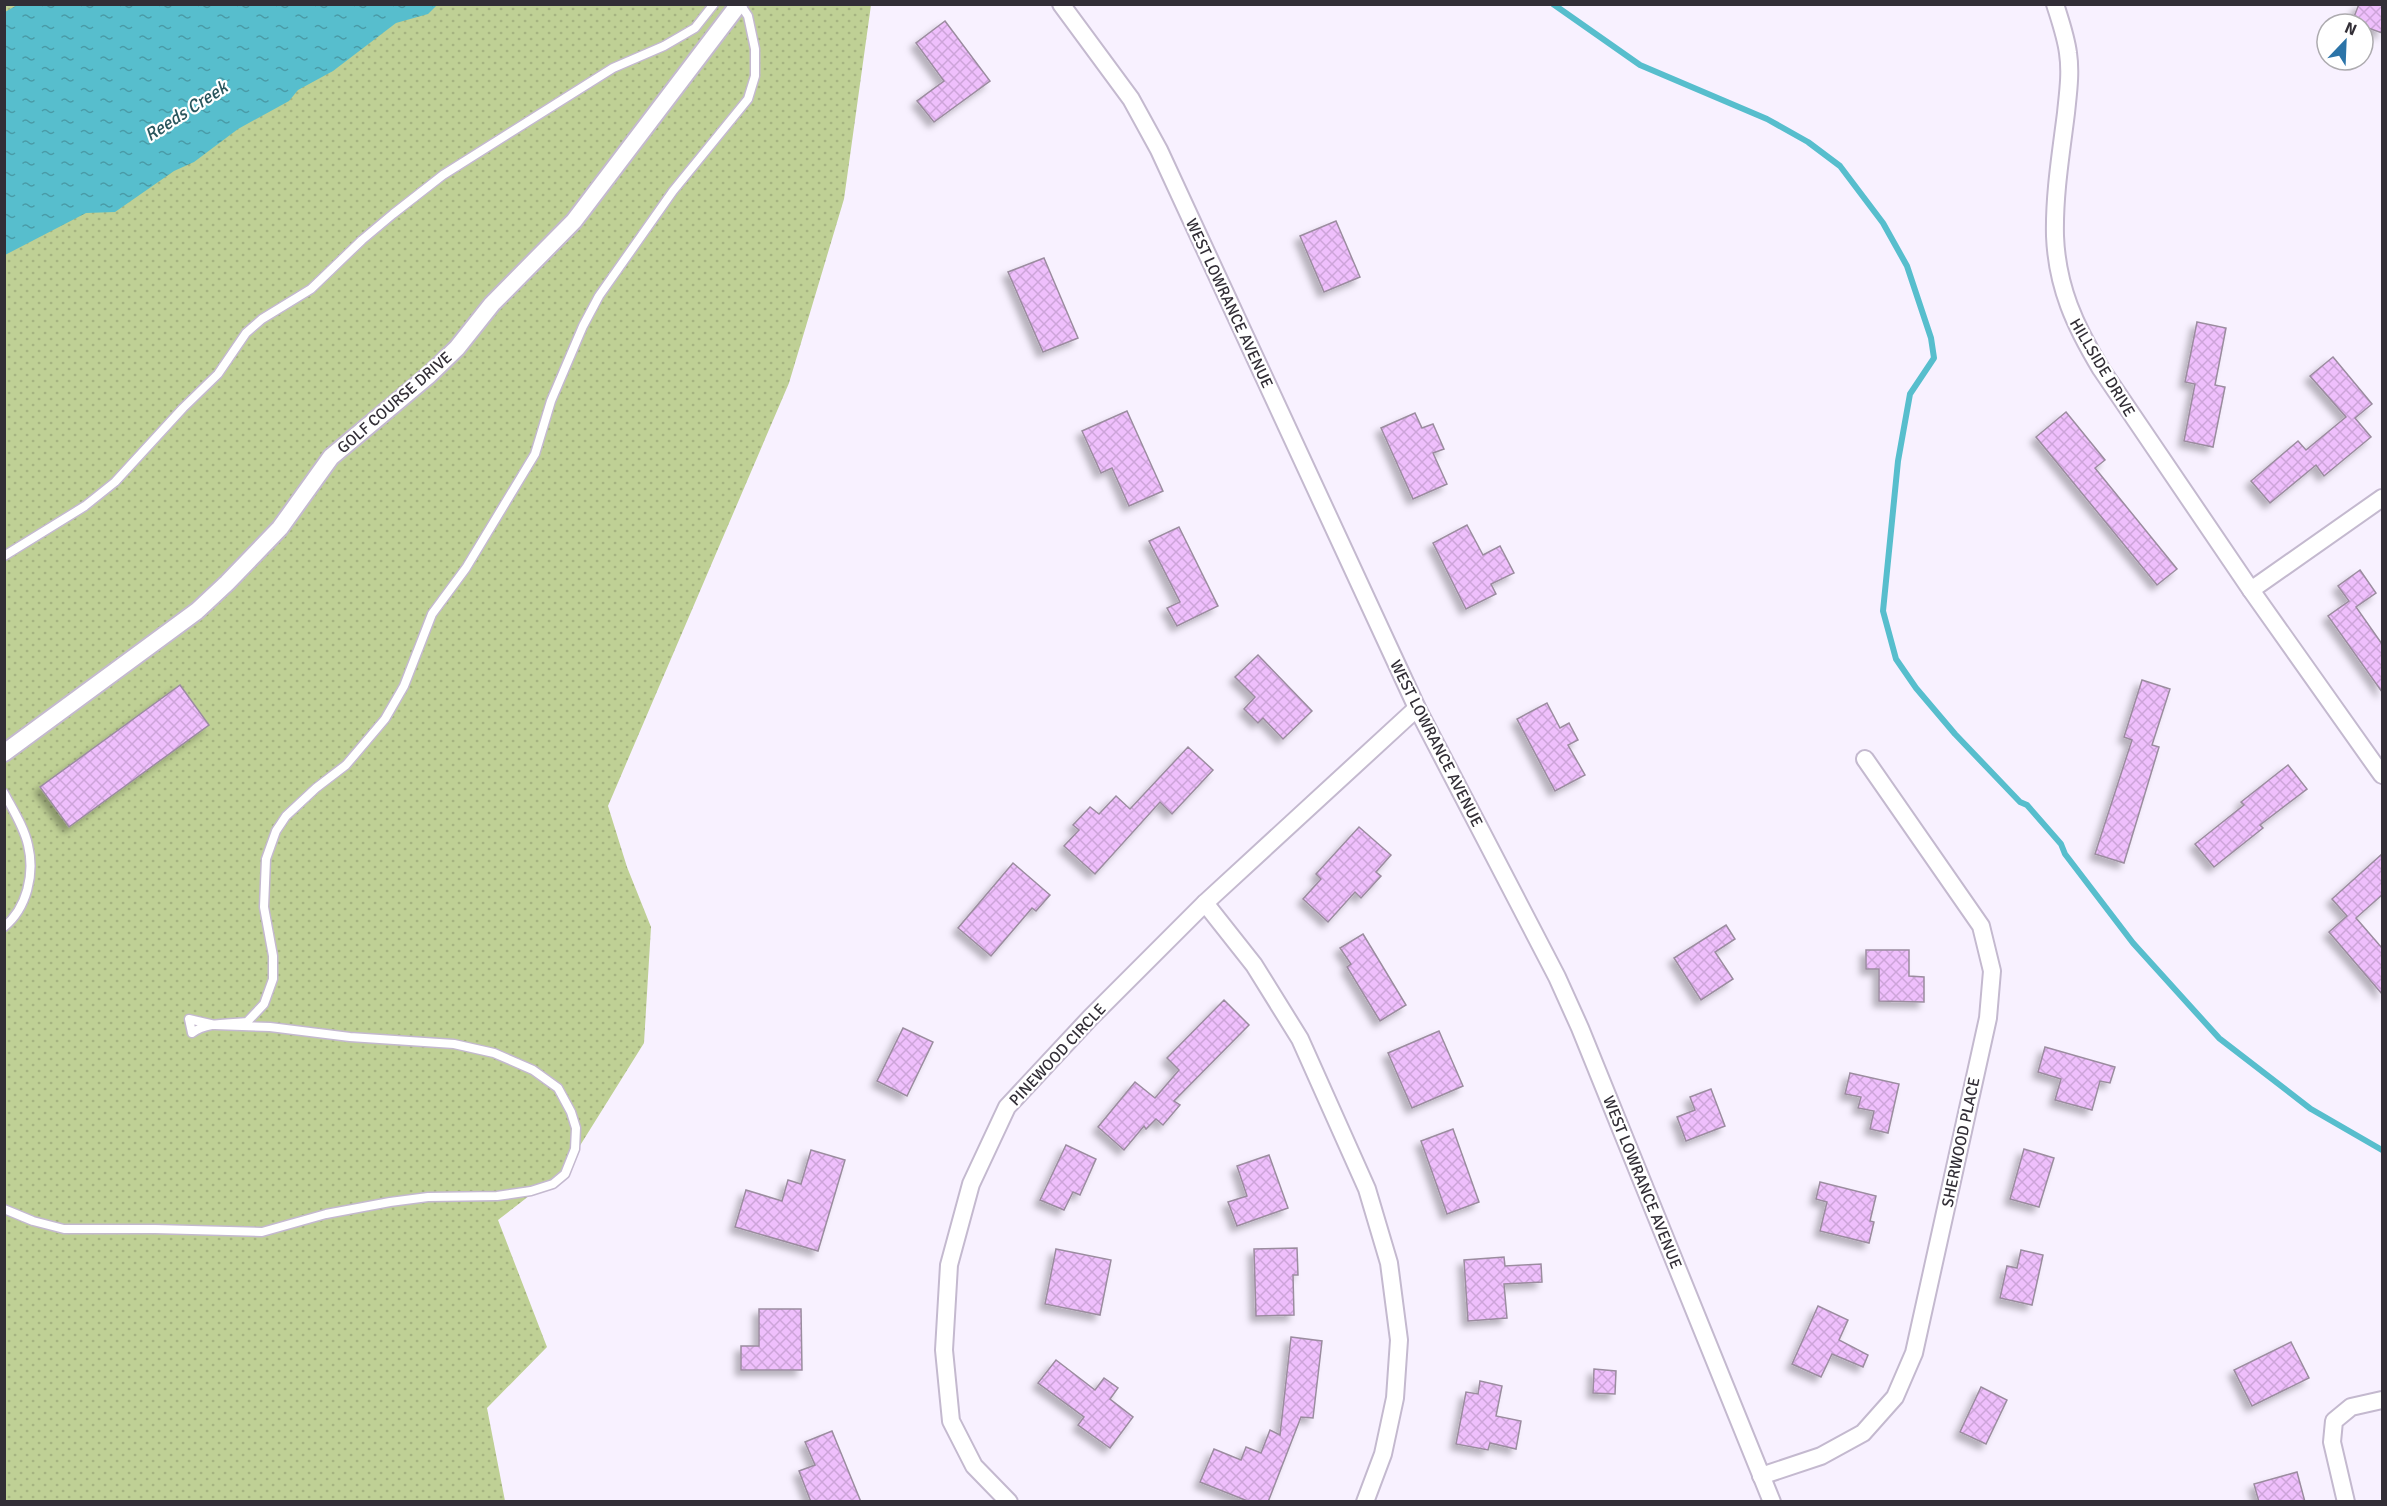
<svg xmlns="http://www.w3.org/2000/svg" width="2387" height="1506" viewBox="0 0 2387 1506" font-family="Signika,sans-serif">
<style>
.grass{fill:url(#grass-dots)}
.water{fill:url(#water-ripples)}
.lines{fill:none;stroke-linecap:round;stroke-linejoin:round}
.stream{stroke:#57becd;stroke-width:6}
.building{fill:url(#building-cross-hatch);stroke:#9b8c9f;stroke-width:1.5;filter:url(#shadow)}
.lane-casing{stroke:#c4b9cf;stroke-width:11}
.street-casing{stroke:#c4b9cf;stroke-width:20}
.lane{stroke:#fff;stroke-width:8}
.street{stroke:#fff;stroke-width:16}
.labels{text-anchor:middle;stroke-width:4.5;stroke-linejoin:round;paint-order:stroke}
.street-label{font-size:16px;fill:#322e36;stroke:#fff}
.water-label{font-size:18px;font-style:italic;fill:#29565d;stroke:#fff}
</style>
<defs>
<pattern id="grass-dots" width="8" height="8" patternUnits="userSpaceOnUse" patternTransform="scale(1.5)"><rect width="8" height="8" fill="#bfd095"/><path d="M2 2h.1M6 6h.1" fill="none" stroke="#a5b381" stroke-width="1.8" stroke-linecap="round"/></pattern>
<pattern id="water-ripples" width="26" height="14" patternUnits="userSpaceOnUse" patternTransform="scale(1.5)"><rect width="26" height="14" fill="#57becd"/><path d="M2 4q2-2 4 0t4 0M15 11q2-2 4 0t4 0" fill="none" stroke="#499ba7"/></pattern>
<pattern id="building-cross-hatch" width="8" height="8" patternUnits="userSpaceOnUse" patternTransform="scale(1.5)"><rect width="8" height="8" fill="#efbffc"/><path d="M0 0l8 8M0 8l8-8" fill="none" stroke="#cda4d9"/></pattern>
<filter id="shadow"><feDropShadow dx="-5.5" dy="5.5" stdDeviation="3" flood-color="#0004"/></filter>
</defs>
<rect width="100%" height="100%" fill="#f8f1ff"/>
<polygon class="grass" points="5,5 871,5 844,199 789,383 608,806 627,867 651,927 644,1043 566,1168 552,1179 553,1184 538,1189 498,1220 547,1347 487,1408 505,1501 5,1502"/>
<polygon class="water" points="19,4 437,4 437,5 428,14 396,23 333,71 298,90 289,101 238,129 194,162 174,171 115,212 86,213 5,255 5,12"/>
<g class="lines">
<polyline class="stream" points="1553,4 1640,65 1767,119 1808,142 1840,166 1883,223 1907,266 1931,338 1934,358 1910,394 1898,461 1883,611 1896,659 1916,688 1955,734 2020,802 2027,805 2061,844 2065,854 2133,943 2219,1038 2311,1109 2382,1150"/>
</g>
<g class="building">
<polygon points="2359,4 2382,4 2382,33 2352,22"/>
<polygon points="945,21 990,81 934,122 917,101 944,81 916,43"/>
<polygon points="1336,221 1360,277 1324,292 1300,236"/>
<polygon points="1044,258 1078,338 1043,352 1008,272"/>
<polygon points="2197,322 2226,328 2215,385 2225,387 2213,447 2184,441 2195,384 2185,382"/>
<polygon points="2333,357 2372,404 2355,418 2371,437 2324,476 2316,465 2270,503 2251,481 2298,441 2306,450 2346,417 2310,376"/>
<polygon points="1127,411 1163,491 1129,506 1112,468 1101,473 1082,431"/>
<polygon points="2066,412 2105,460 2095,468 2177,569 2157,585 2036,437"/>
<polygon points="1415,413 1422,428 1433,424 1444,449 1433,453 1447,484 1413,499 1381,428"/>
<polygon points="1467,525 1483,555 1500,546 1514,573 1491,584 1496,594 1466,609 1433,543"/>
<polygon points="1179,527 1218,606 1177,626 1167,608 1180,602 1149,541"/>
<polygon points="2360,570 2376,593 2356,607 2382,644 2382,692 2328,616 2349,601 2338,586"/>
<polygon points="1258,655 1312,711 1283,739 1263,718 1258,723 1244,709 1255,697 1235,677"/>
<polygon points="2142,680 2170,689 2152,745 2159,747 2124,863 2095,854 2132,740 2124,737"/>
<polygon points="180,685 209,725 69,827 40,787"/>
<polygon points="1547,703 1560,728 1569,723 1578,740 1568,745 1585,775 1555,791 1517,719"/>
<polygon points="1188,747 1213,770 1172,814 1160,802 1095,874 1064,846 1079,830 1073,825 1090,807 1099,814 1116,796 1130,809"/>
<polygon points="2288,765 2307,789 2260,825 2263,828 2214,867 2195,844 2244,805 2241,802"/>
<polygon points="1359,827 1391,855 1376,872 1381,876 1361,898 1355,892 1328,922 1303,899 1321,879 1316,874"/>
<polygon points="2382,854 2382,895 2356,918 2382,948 2382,994 2329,932 2347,916 2332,899"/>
<polygon points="1013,863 1050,895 1036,911 1032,908 991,956 958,928"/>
<polygon points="1726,925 1735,939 1715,952 1733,979 1701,1000 1674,958"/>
<polygon points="1363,934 1406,1005 1380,1021 1347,967 1351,964 1340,948"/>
<polygon points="1866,950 1909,950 1909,976 1924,977 1924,1002 1879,1001 1879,969 1866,969"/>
<polygon points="1224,1000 1249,1025 1174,1101 1180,1105 1163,1125 1156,1119 1146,1129 1144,1126 1124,1150 1098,1127 1135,1082 1155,1098 1179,1070 1167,1058"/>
<polygon points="903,1028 933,1042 907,1096 877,1081"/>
<polygon points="1439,1031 1463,1086 1412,1108 1388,1053"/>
<polygon points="2045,1047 2115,1067 2110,1083 2100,1081 2092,1110 2055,1100 2061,1079 2038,1072"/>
<polygon points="1850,1073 1899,1084 1888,1133 1870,1129 1874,1111 1858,1108 1861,1097 1845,1094"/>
<polygon points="1711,1089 1725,1126 1686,1141 1677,1117 1695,1110 1690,1097"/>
<polygon points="1453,1129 1479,1202 1447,1214 1421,1141"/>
<polygon points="1066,1145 1096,1159 1080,1195 1073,1192 1064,1210 1040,1200"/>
<polygon points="2024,1149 2054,1158 2039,1207 2010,1199"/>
<polygon points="811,1150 845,1160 818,1251 735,1227 746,1190 782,1201 788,1180 801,1184"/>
<polygon points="1269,1155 1288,1208 1237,1226 1228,1202 1247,1196 1237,1166"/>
<polygon points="1820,1182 1876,1196 1870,1221 1874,1222 1869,1243 1820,1231 1827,1202 1816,1199"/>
<polygon points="1297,1248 1298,1275 1293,1275 1294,1315 1256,1316 1254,1249"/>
<polygon points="1056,1249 1111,1260 1100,1315 1045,1304"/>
<polygon points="2021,1250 2043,1255 2032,1305 2000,1298 2007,1266 2017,1268"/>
<polygon points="1504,1257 1505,1266 1541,1264 1542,1282 1504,1284 1507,1318 1468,1321 1464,1260"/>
<polygon points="1818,1306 1848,1320 1839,1340 1868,1355 1863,1367 1832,1354 1821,1377 1792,1364"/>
<polygon points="759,1309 801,1309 802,1370 741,1370 741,1346 759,1346"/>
<polygon points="1291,1337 1322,1341 1313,1418 1301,1417 1268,1502 1250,1502 1200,1482 1214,1449 1241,1460 1246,1447 1261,1453 1270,1430 1280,1435"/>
<polygon points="2291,1342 2309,1378 2252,1406 2234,1370"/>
<polygon points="1056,1360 1095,1390 1104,1378 1118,1388 1110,1399 1133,1417 1110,1448 1078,1425 1084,1417 1038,1383"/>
<polygon points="1594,1369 1616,1371 1615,1394 1593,1393"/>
<polygon points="1480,1381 1502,1386 1496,1416 1521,1421 1516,1449 1490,1443 1488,1450 1456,1444 1466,1392 1478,1394"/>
<polygon points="1981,1387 2007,1400 1986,1444 1960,1432"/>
<polygon points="832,1431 861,1502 811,1502 799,1471 815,1465 805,1442"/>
<polygon points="2297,1472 2305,1502 2259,1502 2254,1484"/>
</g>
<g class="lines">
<g class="lane-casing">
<g id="lane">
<polyline points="4,556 85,506 115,482 183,408 218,374 246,333 262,319 311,289 362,240 393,214 443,175 613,68 664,46 695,28 714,4"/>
<path d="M4,793c9,17 20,34 24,52 7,29 -1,63 -24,82"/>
<path d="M4,1209l29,12 31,8h91l107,3 64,-18 64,-12 38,-5 69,-1 34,-5 22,-7 12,-10 10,-25 1,-21 -5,-16 -13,-24 -25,-18 -39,-17 -40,-9 -104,-7 -80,-10 -55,-2 -26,-6 3,14c15,-11 37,-9 55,-11l17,-18 9,-25v-23l-9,-49 2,-48 10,-28 10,-15 30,-28 30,-23 39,-46 19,-33 28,-72 34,-46 69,-114 16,-53 32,-75 16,-30 74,-105 75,-92 7,-23v-27l-7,-33 -8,-12"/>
</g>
</g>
<g class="street-casing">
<g id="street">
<polyline points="1061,4 1131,99 1159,150 1417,708 1557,977 1580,1028 1772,1502"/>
<path d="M2055,4c5,16 11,33 13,49 3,20 0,40 -2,60 -5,40 -12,82 -11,123 2,51 20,90 46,133l150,221 131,185"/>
<polyline points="2251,590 2382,498"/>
<polyline points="4,753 197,611 227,583 280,528 331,457 429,375 457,348 492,304 574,221 739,4"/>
<polyline points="1205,903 1417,708"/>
<polyline points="1761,1476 1821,1456 1863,1433 1895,1397 1914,1353 1988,1018 1992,971 1981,926 1865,759"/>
<polyline points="1009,1502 974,1466 951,1421 944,1350 949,1265 971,1184 1007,1107 1090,1018 1205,903 1254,965 1300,1039 1367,1189 1389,1263 1399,1340 1395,1398 1383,1454 1365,1502"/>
<polyline points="2346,1502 2332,1442 2334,1421 2351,1407 2382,1400"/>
</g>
</g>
<use href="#lane" class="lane"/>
<use href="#street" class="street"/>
</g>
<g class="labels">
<g class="street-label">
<text transform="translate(1230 303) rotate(65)" y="6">WEST LOWRANCE AVENUE</text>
<text transform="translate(2103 367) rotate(59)" y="6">HILLSIDE DRIVE</text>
<text transform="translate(394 402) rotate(-41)" y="6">GOLF COURSE DRIVE</text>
<text transform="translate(1437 743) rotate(63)" y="6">WEST LOWRANCE AVENUE</text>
<text transform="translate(1057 1054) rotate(-47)" y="6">PINEWOOD CIRCLE</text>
<text transform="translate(1960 1142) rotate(-78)" y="6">SHERWOOD PLACE</text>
<text transform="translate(1643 1182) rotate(68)" y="6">WEST LOWRANCE AVENUE</text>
</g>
<g class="water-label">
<text transform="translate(186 111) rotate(-33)" y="6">Reeds Creek</text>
</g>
</g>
<rect width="2387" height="1506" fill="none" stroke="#322e36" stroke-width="12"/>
<g transform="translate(2345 42) rotate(23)"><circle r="28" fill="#ffffff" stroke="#adabaf" stroke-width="1.5"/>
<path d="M0-4.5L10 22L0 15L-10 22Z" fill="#2c74a8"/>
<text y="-9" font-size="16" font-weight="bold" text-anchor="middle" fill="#322e36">N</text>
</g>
</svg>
